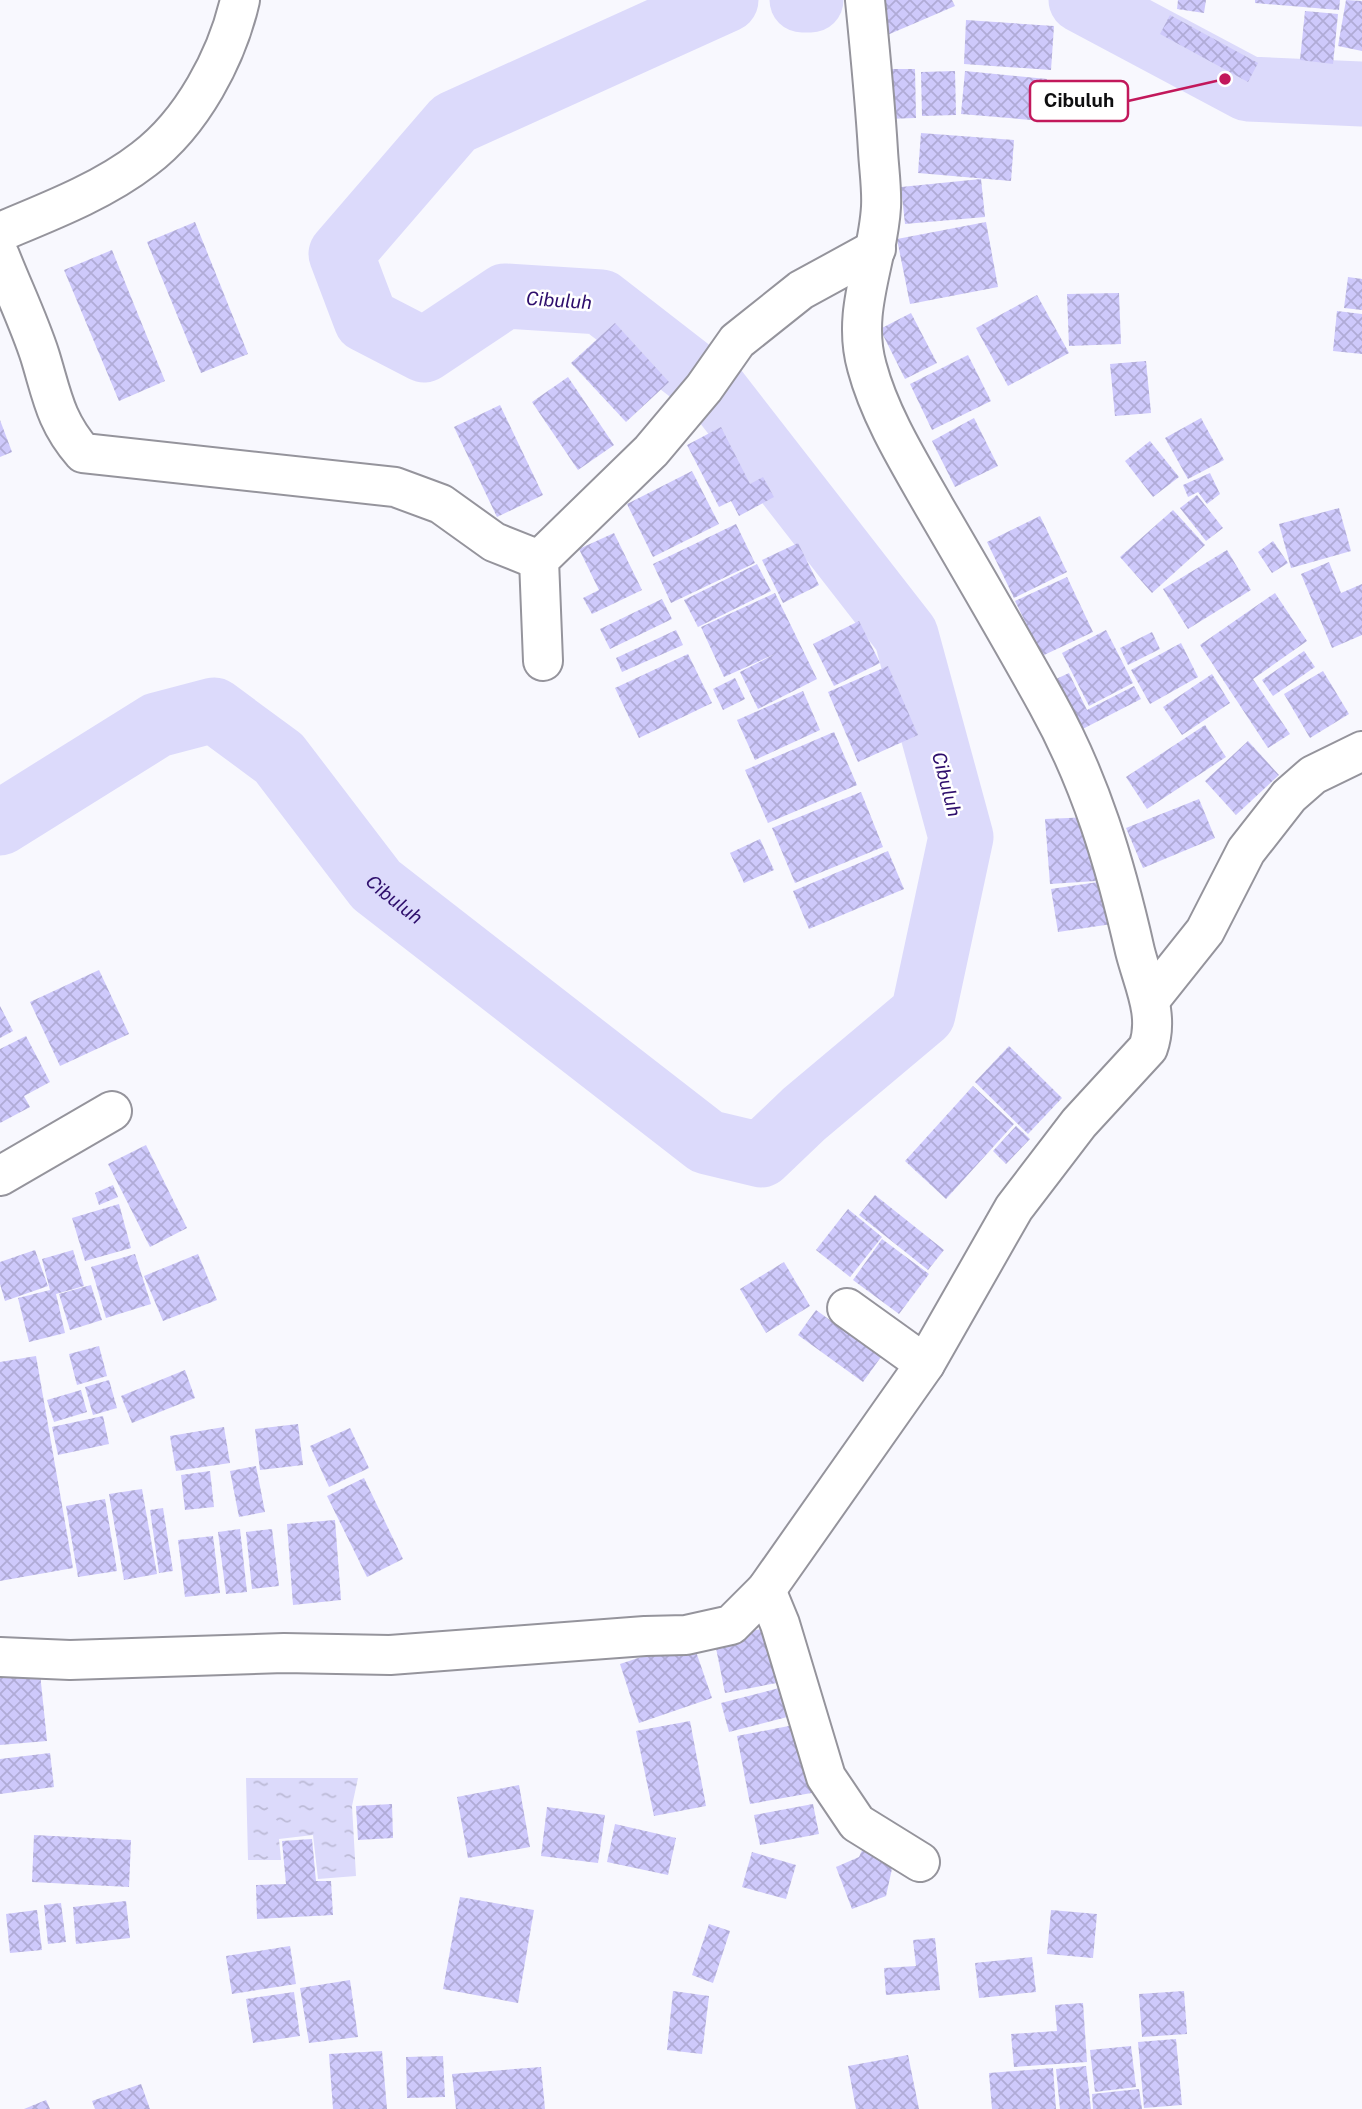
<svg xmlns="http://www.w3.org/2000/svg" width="1362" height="2109" viewBox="0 0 1362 2109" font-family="'Public Sans',sans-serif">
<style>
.water{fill:url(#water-ripples)}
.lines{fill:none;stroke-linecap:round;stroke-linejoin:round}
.river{stroke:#dcdafb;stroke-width:65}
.building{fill:url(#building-cross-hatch)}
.minor-casing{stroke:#95949c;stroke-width:42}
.minor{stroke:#fff;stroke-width:38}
.labels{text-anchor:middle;stroke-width:5;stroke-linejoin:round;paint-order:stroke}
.water-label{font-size:19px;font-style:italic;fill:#2e0e6c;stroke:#fff}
.leader{fill:none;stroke:#c2185b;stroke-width:2.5}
.callout-dot{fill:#c2185b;stroke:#fff;stroke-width:2.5}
.callout{fill:#fff;stroke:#c2185b;stroke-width:2.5}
.callout-label{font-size:19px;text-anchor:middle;font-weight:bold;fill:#0e0e10}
</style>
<defs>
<pattern id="water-ripples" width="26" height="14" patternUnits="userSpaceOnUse" patternTransform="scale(1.75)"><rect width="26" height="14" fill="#dcdafb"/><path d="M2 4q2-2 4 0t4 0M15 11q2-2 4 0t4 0" fill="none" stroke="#bcbad6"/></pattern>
<pattern id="building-cross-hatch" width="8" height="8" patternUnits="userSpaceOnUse" patternTransform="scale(1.75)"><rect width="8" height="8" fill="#cec9fb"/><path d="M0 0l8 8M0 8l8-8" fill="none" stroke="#b0abd6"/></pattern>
</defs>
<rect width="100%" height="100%" fill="#f8f8fe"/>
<polygon class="water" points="246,1778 358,1778 352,1806 356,1876 318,1879 313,1835 279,1839 281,1860 248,1860"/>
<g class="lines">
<g class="river">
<polyline points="802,0 811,0"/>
<polyline points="1081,0 1248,89 1362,94"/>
<path id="s1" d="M0,823l157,-98 57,-15 65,48 97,127 331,257 54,13 43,-41 119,-100 38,-177 -55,-202 -189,-243 -116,-90 -96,-6 -81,54 -58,-30 -25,-66 113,-131 272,-123"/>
</g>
</g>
<g class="building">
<polygon points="876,0 952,0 955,6 885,36"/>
<polygon points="1178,0 1206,0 1204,13 1177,9"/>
<polygon points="1255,0 1340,0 1339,10 1255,3"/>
<polygon points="1346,0 1362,1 1362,51 1338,46"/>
<polygon points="1305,11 1338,14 1333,64 1300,60"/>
<polygon points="1170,15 1258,63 1248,82 1160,34"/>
<polygon points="966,20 1054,26 1051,70 964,64"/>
<polygon points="886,69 915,69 916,118 887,119"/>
<polygon points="955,71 956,115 922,116 921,72"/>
<polygon points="965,71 1047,79 1043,121 961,114"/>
<polygon points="921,133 1014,140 1011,181 918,173"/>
<polygon points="981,179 985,217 905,224 901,187"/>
<polygon points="195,222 248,354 201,373 147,242"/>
<polygon points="986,222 998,287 910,304 897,239"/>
<polygon points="112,250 165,381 119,401 64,270"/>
<polygon points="1348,277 1362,279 1362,310 1344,308"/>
<polygon points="1119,293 1121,344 1069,346 1067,294"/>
<polygon points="1037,295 1069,353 1008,386 976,328"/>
<polygon points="1337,311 1362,314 1362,354 1333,351"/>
<polygon points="911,313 937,363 905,379 880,329"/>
<polygon points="615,323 669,382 626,422 571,363"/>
<polygon points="968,355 991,401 932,430 910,384"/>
<polygon points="1146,361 1151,413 1115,416 1110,364"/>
<polygon points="568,377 614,445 578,470 532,402"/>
<polygon points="500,405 543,495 497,517 454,427"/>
<polygon points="974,418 998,466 955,487 932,441"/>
<polygon points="1201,418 1224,460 1188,479 1165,438"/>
<polygon points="0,420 12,452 0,457"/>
<polygon points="721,427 750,484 763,477 774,497 739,516 731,501 719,507 687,445"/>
<polygon points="1150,441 1179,477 1153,497 1125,461"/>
<polygon points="692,471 719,524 653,557 627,504"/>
<polygon points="1210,473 1220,494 1207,504 1198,492 1188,497 1183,485"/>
<polygon points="1197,495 1223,528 1206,541 1180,508"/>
<polygon points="1339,508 1351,551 1291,568 1279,524"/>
<polygon points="1173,510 1205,545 1152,593 1120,557"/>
<polygon points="1040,516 1067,572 1014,598 987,542"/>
<polygon points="736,524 755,563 671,603 653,564"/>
<polygon points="614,533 642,590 592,614 583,598 599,590 579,549"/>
<polygon points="1273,541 1288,563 1272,573 1258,552"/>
<polygon points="798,543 819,585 783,603 762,560"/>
<polygon points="1227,550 1251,590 1188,629 1163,589"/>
<polygon points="1329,562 1341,593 1362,584 1362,635 1332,648 1301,574"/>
<polygon points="757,564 771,591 698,627 684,600"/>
<polygon points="1067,577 1093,632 1042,656 1015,601"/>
<polygon points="775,593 817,679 758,709 740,672 775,654 724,677 701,627"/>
<polygon points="1275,593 1307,641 1253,679 1290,734 1268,748 1200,645"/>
<polygon points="662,599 672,619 610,649 600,629"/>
<polygon points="859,621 880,663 834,686 813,644"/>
<polygon points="676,630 683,645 622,672 616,658"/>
<polygon points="1106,630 1133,683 1089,706 1062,653"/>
<polygon points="1152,632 1160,649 1128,665 1120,648"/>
<polygon points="1181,643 1198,677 1150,704 1131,670"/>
<polygon points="1304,651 1315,667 1273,696 1262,680"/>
<polygon points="688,654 712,703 639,738 615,688"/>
<polygon points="888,666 918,735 858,762 828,692"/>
<polygon points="1323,671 1349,714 1310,738 1284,694"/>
<polygon points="1069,673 1087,710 1134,686 1141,699 1071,735 1054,680"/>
<polygon points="1212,674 1230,703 1182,735 1163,707"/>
<polygon points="735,678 745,699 723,710 713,689"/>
<polygon points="803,691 820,730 755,760 737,720"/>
<polygon points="1205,725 1226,757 1147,809 1126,777"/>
<polygon points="834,732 857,785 768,823 745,770"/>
<polygon points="1248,741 1279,775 1236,815 1205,781"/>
<polygon points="861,792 883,847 795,883 772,828"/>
<polygon points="1199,799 1215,838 1143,868 1126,828"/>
<polygon points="1092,817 1096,881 1050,884 1045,819"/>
<polygon points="760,839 774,870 744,883 730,853"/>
<polygon points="888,851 904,889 809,929 793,891"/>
<polygon points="1105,881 1112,924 1058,932 1051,889"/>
<polygon points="99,970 129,1034 60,1066 30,1002"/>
<polygon points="0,1006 13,1031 0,1038"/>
<polygon points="26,1036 50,1082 24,1096 30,1107 0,1123 0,1049"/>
<polygon points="1009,1046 1062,1098 1028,1134 975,1082"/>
<polygon points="973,1086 1014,1124 946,1199 905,1161"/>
<polygon points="1016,1126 1030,1139 1006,1164 993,1151"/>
<polygon points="146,1145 187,1228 150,1247 108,1164"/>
<polygon points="113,1185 118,1197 99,1205 95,1193"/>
<polygon points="875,1195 944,1250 928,1270 859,1215"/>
<polygon points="119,1204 131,1248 85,1261 72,1218"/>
<polygon points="848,1209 882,1237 850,1277 816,1250"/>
<polygon points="882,1239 929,1274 899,1314 853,1280"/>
<polygon points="35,1250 48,1286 5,1301 0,1284 0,1262"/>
<polygon points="73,1250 84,1286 56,1294 65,1333 29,1342 18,1298 50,1290 42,1259"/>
<polygon points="135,1254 151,1304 106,1318 91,1267"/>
<polygon points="198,1254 217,1300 163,1321 144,1276"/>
<polygon points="784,1262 810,1306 766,1333 740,1289"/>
<polygon points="91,1285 102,1320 70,1330 59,1294"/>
<polygon points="816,1310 881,1357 863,1382 798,1335"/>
<polygon points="99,1346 107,1376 77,1385 69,1354"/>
<polygon points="36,1356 73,1568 0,1581 0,1362"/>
<polygon points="185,1370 195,1398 132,1423 121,1396"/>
<polygon points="109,1380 117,1408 93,1415 85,1387"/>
<polygon points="81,1390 87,1412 54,1422 47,1400"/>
<polygon points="103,1416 109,1444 58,1455 52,1427"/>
<polygon points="298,1424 303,1465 260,1470 255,1429"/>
<polygon points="224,1427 230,1463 176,1471 170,1436"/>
<polygon points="350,1428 369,1468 329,1487 310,1446"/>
<polygon points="256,1466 265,1512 239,1517 230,1471"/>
<polygon points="210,1471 214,1507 185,1510 181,1475"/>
<polygon points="364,1478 403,1559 367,1577 327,1496"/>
<polygon points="142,1489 157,1574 124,1580 109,1494"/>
<polygon points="105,1499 117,1571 78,1577 66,1506"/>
<polygon points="163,1508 173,1571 159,1573 150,1510"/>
<polygon points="335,1520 341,1600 293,1605 287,1524"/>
<polygon points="240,1529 247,1592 226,1594 218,1532"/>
<polygon points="272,1529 279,1586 252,1589 246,1532"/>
<polygon points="213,1536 220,1593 185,1597 178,1540"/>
<polygon points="772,1627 782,1682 725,1693 714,1638"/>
<polygon points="692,1640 712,1698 639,1723 620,1664"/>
<polygon points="40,1673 47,1741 0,1745 0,1677"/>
<polygon points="787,1686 795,1715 729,1732 721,1703"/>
<polygon points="690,1721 706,1806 654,1816 636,1731"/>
<polygon points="804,1723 817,1792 750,1804 737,1736"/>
<polygon points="50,1753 54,1787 0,1794 0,1759"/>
<polygon points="519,1785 530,1847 468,1858 457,1797"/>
<polygon points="392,1804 393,1838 358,1840 356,1806"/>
<polygon points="813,1804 819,1834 760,1845 754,1815"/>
<polygon points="547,1807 605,1815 598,1863 541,1856"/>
<polygon points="615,1824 676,1838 668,1875 607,1862"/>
<polygon points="34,1835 131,1840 129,1887 32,1882"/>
<polygon points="312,1839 316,1881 331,1881 333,1915 257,1919 256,1885 286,1884 282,1841"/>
<polygon points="866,1842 895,1855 886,1896 852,1909 836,1867 859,1857"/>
<polygon points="752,1852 796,1865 786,1899 742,1887"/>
<polygon points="460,1897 534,1910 518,2003 443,1989"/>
<polygon points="126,1901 130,1938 76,1944 73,1907"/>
<polygon points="61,1903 66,1942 48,1944 44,1905"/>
<polygon points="37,1910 42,1950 10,1953 6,1914"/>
<polygon points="1051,1910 1097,1914 1093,1958 1047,1954"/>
<polygon points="709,1924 730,1931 713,1983 692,1975"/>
<polygon points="935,1938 940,1990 886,1995 884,1968 916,1966 913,1940"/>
<polygon points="290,1946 296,1984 232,1994 226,1956"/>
<polygon points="1032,1957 1036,1992 979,1998 975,1963"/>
<polygon points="350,1980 358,2037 309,2043 300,1988"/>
<polygon points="673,1991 709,1996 702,2054 667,2050"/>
<polygon points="1184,1991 1187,2034 1142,2037 1139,1994"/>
<polygon points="294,1992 300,2036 253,2043 246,1999"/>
<polygon points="1083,2003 1087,2062 1014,2067 1011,2034 1057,2031 1055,2005"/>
<polygon points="1176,2039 1182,2105 1144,2108 1138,2042"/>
<polygon points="1131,2046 1136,2087 1095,2092 1090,2050"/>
<polygon points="382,2051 387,2109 333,2109 329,2054"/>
<polygon points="908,2055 919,2109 856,2109 848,2066"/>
<polygon points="443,2056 445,2097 407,2098 406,2057"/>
<polygon points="1086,2066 1091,2109 1060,2109 1056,2069"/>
<polygon points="541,2067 545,2109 456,2109 452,2074"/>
<polygon points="1053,2068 1056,2109 992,2109 989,2073"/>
<polygon points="141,2084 150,2109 95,2109 92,2101"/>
<polygon points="1139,2089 1142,2109 1093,2109 1092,2094"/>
<polygon points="46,2100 50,2109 24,2109"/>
</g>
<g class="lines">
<g class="minor-casing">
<g id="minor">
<path d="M0,232c48,-20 103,-41 144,-73 48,-36 83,-102 96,-159"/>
<path d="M0,256c13,33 29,66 40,100 12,39 15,65 43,97l312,34 46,17 53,38 45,18"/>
<polyline points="543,661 539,560 651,451 704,388 737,341 801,290 876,249"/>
<polyline points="1150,1000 1205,931 1246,851 1289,796 1313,775 1362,751"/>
<polyline points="0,1176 112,1111"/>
<polyline points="847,1308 925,1364"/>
<polyline points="766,1590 780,1624 826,1777 857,1823 920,1862"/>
<path d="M0,1657l70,3 214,-7 106,2 255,-19 41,-1 45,-10 35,-35 159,-226 89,-156 65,-85 69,-75c12,-33 -5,-65 -13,-97 -20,-88 -44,-169 -88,-248 -36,-65 -74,-130 -112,-195 -25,-44 -55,-92 -68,-141 -16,-56 11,-105 14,-160 1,-18 -2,-38 -3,-56 -3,-51 -8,-101 -13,-151"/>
</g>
</g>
<use href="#minor" class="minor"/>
</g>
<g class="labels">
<g class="water-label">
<text transform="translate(559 300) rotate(4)" y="7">Cibuluh</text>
<text transform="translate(947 784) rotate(75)" y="7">Cibuluh</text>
<text dy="7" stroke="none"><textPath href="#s1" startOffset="508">Cibuluh</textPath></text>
</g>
</g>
<path class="leader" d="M1225 79L1128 101"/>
<circle class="callout-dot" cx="1225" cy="79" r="7"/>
<rect class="callout" x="1030" y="81" width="98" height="40" rx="7"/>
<g class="callout-label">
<text x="1079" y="107">Cibuluh</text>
</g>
</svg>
